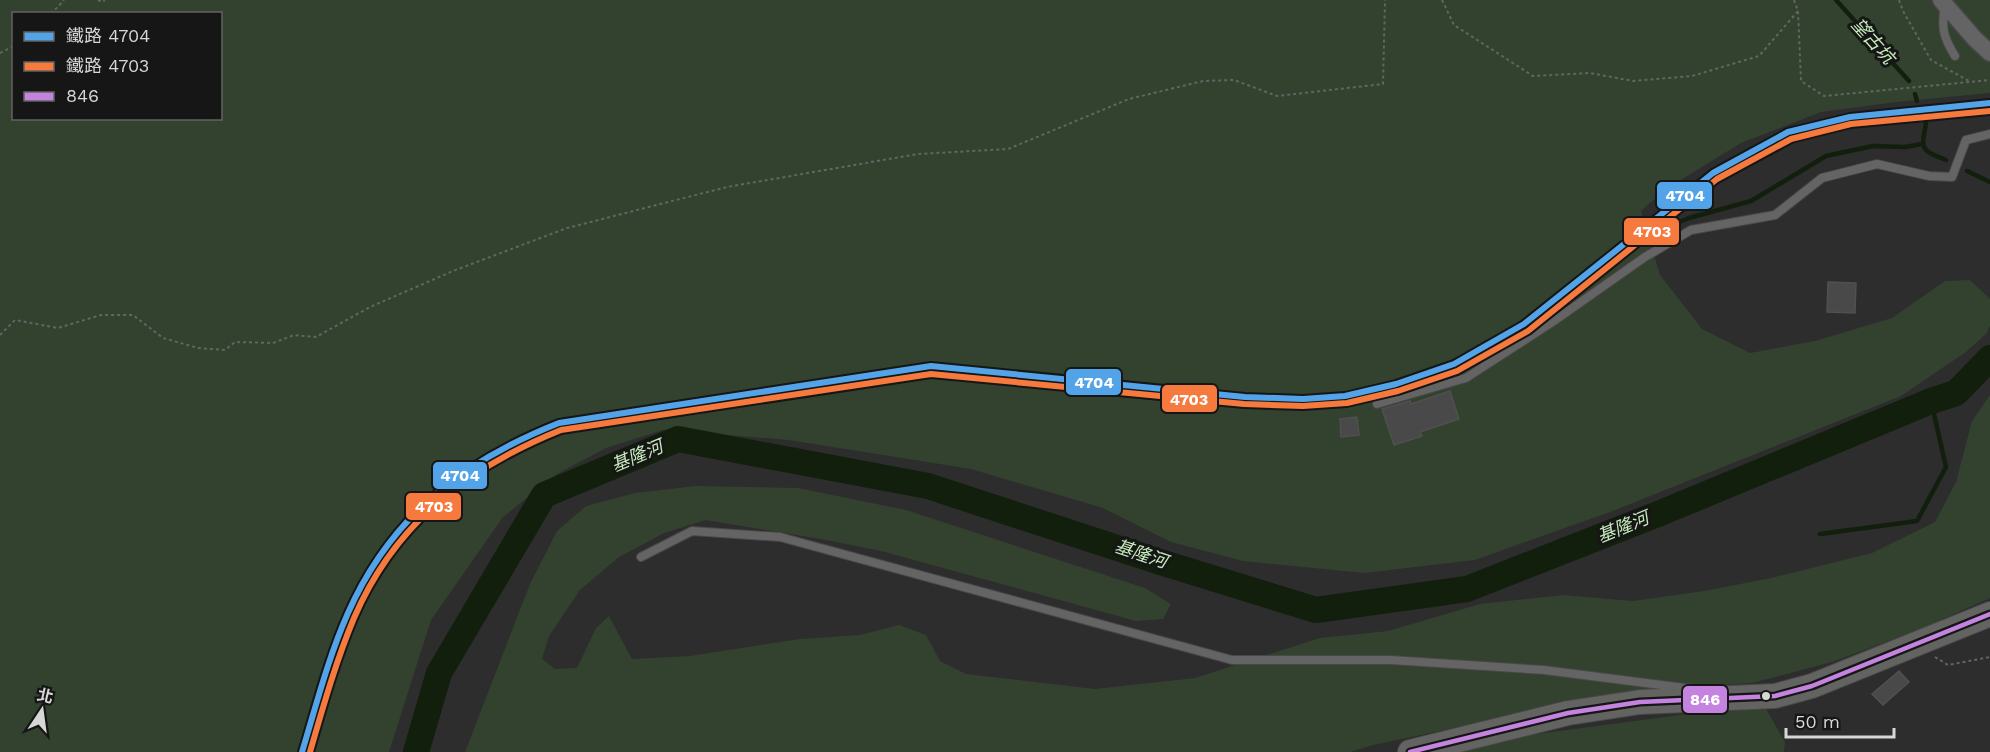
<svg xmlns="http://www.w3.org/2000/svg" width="1990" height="752" viewBox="0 0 1990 752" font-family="'Work Sans','Noto Sans TC',sans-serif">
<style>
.green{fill:#33422f;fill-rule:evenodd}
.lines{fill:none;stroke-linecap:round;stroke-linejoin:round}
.stream{stroke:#111f0c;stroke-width:4.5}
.river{stroke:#111f0c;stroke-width:26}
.building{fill:#484948;stroke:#4f504f;stroke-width:1.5}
.lane-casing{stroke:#474847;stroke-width:10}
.street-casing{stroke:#474847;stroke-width:19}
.secondary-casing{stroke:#474847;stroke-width:26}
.path{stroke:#636463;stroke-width:2;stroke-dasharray:3 3;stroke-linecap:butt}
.lane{stroke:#636463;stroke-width:8}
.street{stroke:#636463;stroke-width:16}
.secondary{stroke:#636462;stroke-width:24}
.bus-1-casing{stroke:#151615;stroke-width:9}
.bus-1{stroke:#c483df;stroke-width:4.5}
.rail-1-casing{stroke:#151615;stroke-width:10}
.rail-2-casing{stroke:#151615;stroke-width:10}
.rail-1{stroke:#53a3e8;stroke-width:6}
.rail-2{stroke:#f6793e;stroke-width:6}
.bus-dot{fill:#d6d8d6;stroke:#151615;stroke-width:2}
.labels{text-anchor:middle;stroke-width:6;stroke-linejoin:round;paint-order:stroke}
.water-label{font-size:18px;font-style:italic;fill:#c6ebbb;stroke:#151615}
.line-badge{stroke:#151615;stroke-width:2}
.badge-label{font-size:16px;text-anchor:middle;font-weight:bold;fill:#fff}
</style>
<rect width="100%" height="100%" fill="#2c2d2c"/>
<g class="green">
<path d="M0,0h1990v93l-94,9 -75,10 -80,31 -75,46 -25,22 19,64 42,54 48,24 65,-12 77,-23 53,-37 25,-1 20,19v26l-3,8 -21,19 -65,44 -291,116 -135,48 -111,13 -121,-12 -72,-19 -68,-34 -132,-39 -182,-29 -126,-10 -57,18 -49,26 -54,43 -72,103 -42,132h-389zM14,14h206v104h-206z"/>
<polygon points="1990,395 1990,598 1920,629 1832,662 1752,683 1626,692 1373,745 1350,752 465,752 530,584 557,531 586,506 635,493 696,486 798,488 906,510 1145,588 1171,604 1163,619 1136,621 881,551 826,540 706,520 664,533 619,557 580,590 549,636 542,659 555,669 577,668 596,628 609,616 632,659 690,656 800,639 860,635 899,625 926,635 940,661 966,674 1095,689 1195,678 1320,638 1388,631 1480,604 1563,595 1633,601 1704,591 1771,578 1872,553 1935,522 1956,482 1972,421"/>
<polygon points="1765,707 1785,742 1784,752 1457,752 1529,735 1695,713"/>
</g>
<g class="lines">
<g class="stream">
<polyline points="1836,0 1909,81"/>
<polyline points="1915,94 1917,101"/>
<path d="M1925,119c2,5 0,9 -1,15 -4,19 6,19 22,26"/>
<polyline points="1967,171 1990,182"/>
<polyline points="1641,238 1689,218 1751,201 1826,156 1873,146 1905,147 1922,144"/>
<polyline points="1820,534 1917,521 1946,467 1931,401"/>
</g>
<polyline class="river" points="416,752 439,673 544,495 678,439 928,486 1160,562 1316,610 1467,589 1658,514 1931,401 1956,393 1990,358"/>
</g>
<g class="building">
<polygon points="1828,282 1856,283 1855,313 1827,312"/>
<polygon points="1450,391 1459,419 1420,432 1422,436 1394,445 1382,409 1410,401 1411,404"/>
<polygon points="1357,417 1359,435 1341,437 1340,419"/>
<polygon points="1899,671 1909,682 1883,705 1872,694"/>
</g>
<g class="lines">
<g class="lane-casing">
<g id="lane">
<path d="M1945,5c-4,22 -2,32 10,51"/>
<polyline points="1377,404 1466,378 1554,321 1645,257 1691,230 1775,215 1822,178 1877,164 1929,176 1952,177 1966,140 1990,134"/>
<polyline points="641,557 692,531 780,537 1232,660 1391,660 1544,670 1693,689"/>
</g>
</g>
<g class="street-casing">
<polyline id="street" points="1941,0 1975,39 1990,53"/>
</g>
<g class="secondary-casing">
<polyline id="secondary" points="1410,752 1568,713 1640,702 1775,696 1812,686 1990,614"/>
</g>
<g class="path">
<polyline points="98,0 102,2 105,0"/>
<polyline points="1442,0 1454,25 1533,76 1590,73 1633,81 1692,76 1759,56 1798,11"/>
<polyline points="1794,0 1798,11 1801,81 1824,96 1990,80"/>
<polyline points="1899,0 1903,11 1931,60 1969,81"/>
<polyline points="51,14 64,0"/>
<polyline points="0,53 14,46"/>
<polyline points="0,335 15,320 58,328 101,315 133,315 163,338 198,348 225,350 235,342 273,343 294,335 316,337 370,307 453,271 567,228 727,187 918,154 1008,149 1129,99 1203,81 1234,80 1277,96 1383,84 1385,0"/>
<polyline points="1935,657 1948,665 1990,657"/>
</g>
<use href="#lane" class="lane"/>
<use href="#street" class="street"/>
<use href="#secondary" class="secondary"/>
<g class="bus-1-casing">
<polyline id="bus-1" points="1410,752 1568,713 1640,702 1775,696 1812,686 1990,614"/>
</g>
<use href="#bus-1" class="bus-1"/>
<g class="rail-1-casing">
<path id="rail-1" d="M302,752c14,-46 26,-94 46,-139 43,-97 115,-152 211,-190l372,-57 314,31 58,2 42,-3 51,-12 58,-20 70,-40 189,-151 75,-41 62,-15 140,-14"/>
</g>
<g class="rail-2-casing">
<path id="rail-2" d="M310,752c13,-45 26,-91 44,-134 41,-95 113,-150 207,-188l370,-56 313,30 59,2 44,-3 51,-12 59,-20 71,-40 189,-152 74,-40 60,-15 139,-13"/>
</g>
<use href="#rail-1" class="rail-1"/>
<use href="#rail-2" class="rail-2"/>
</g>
<circle class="bus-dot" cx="1766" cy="696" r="5"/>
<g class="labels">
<g class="water-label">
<text transform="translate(1873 41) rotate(48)" y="6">望古坑</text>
<text transform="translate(637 456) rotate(-23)" y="6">基隆河</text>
<text transform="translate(1623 527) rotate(-22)" y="6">基隆河</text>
<text transform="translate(1141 554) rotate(18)" y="6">基隆河</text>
</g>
</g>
<g class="line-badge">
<rect x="1656" y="181" width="57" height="29" rx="6" fill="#53a3e8"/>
<rect x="1623" y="217" width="57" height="29" rx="6" fill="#f6793e"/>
<rect x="1065" y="368" width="57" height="28" rx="6" fill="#53a3e8"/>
<rect x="1161" y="384" width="57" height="29" rx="6" fill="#f6793e"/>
<rect x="432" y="461" width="56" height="29" rx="6" fill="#53a3e8"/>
<rect x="405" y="492" width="57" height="29" rx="6" fill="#f6793e"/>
<rect x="1682" y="685" width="46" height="29" rx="6" fill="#c483df"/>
</g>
<g class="badge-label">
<text x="1685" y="201">4704</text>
<text x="1652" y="237">4703</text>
<text x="1094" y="388">4704</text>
<text x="1189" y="405">4703</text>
<text x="460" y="481">4704</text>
<text x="434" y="512">4703</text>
<text x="1705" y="705">846</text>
</g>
<rect x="12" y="12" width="210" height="108" fill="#151615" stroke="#626462" stroke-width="1.5"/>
<rect x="24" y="32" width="30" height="9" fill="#53a3e8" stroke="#626462" stroke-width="1.5"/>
<text x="66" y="42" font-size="18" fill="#d6d8d6">鐵路 4704</text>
<rect x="24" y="62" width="30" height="9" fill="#f6793e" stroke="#626462" stroke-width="1.5"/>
<text x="66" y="72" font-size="18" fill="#d6d8d6">鐵路 4703</text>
<rect x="24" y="92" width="30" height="9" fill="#c483df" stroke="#626462" stroke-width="1.5"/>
<text x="66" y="102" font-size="18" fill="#d6d8d6">846</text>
<g transform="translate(42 710) rotate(13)" stroke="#151615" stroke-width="4.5" paint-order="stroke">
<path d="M0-4.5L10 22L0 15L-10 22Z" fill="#d6d8d6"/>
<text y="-9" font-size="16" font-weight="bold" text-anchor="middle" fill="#d6d8d6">北</text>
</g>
<path d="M1786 728v9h108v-9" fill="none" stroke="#d6d8d6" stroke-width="3"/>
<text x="1795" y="728" font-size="18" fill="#d6d8d6" stroke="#151615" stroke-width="4.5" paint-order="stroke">50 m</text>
</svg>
